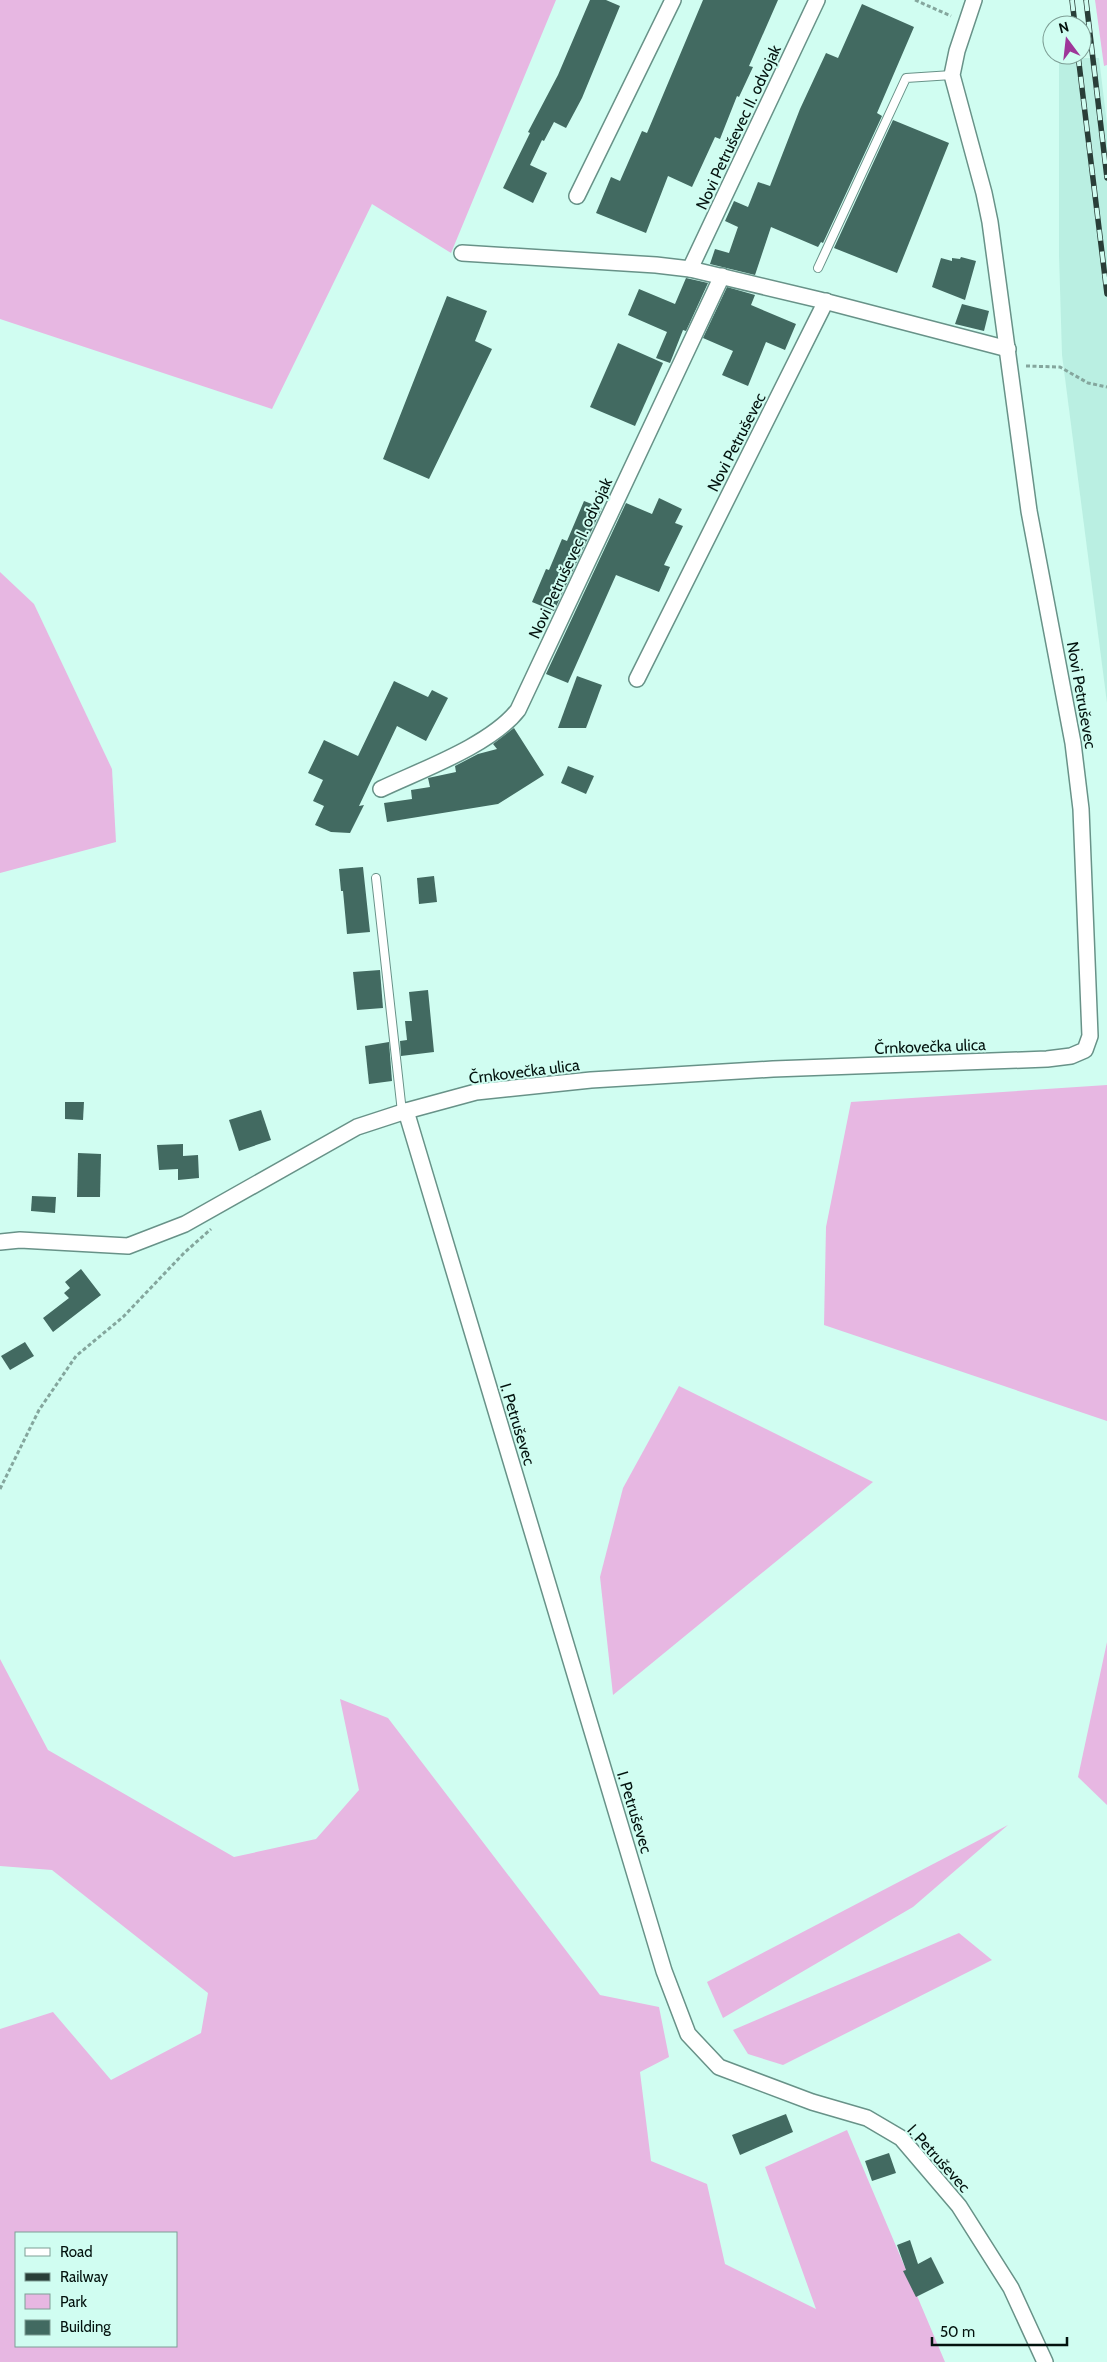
<svg xmlns="http://www.w3.org/2000/svg" width="1107" height="2362" viewBox="0 0 1107 2362" font-family="Cabin,sans-serif">
<style>
.built{fill:#baefe2}
.green{fill:#e7b7e2;fill-rule:evenodd}
.building{fill:#426a61}
.lines{fill:none;stroke-linecap:round;stroke-linejoin:round}
.lane-casing{stroke:#689288;stroke-width:10}
.street-casing{stroke:#689288;stroke-width:18}
.path{stroke:#84a69d;stroke-width:3;stroke-dasharray:4 2.5;stroke-linecap:butt}
.lane{stroke:#fff;stroke-width:8}
.street{stroke:#fff;stroke-width:15}
.rail-casing{stroke:#293e38;stroke-width:5.5}
.rail{stroke:#d0fdf1;stroke-width:4;stroke-dasharray:11;stroke-linecap:butt}
.labels{text-anchor:middle;stroke-width:4;stroke-linejoin:round;paint-order:stroke}
.street-label{font-size:16px;fill:#03120e;stroke:#d0fdf1}
</style>
<rect width="100%" height="100%" fill="#d0fdf1"/>
<polygon class="built" points="1059,58 1099,58 1107,124 1107,703 1062,355 1059,255"/>
<g class="green">
<polygon points="0,0 556,0 451,253 372,204 272,409 0,319"/>
<polygon points="1095,0 1107,0 1107,65 1104,66"/>
<polygon points="0,572 34,604 112,769 116,842 0,873"/>
<polygon points="1107,1085 1107,1421 824,1325 826,1227 851,1102"/>
<polygon points="679,1386 873,1482 613,1695 600,1577 623,1488"/>
<polygon points="1107,1642 1107,1805 1078,1777"/>
<path d="M0,1659l48,91 186,107 82,-18 43,-49 -19,-91 48,19 212,277 59,12 10,50 -29,15 11,89 56,23 18,80 91,45 -51,-142 82,-37 98,232h-945v-333l53,-17 58,68 90,-47 7,-40 -156,-123 -52,-4zM16,2233h160v113h-160z"/>
<polygon points="1008,1825 913,1907 723,2018 707,1982"/>
<polygon points="959,1933 992,1960 783,2065 748,2054 733,2030"/>
</g>
<g class="building">
<polygon points="590,0 606,0 620,6 582,98 566,128 554,122 544,141 542,140 530,165 547,173 533,203 503,188 530,133 528,132 558,75"/>
<polygon points="703,0 778,0 749,66 753,67 739,97 737,96 720,139 715,137 692,187 668,176 646,233 596,213 611,177 620,181 642,131 647,133"/>
<polygon points="862,4 914,27 877,113 882,116 823,243 821,242 818,247 771,227 755,275 710,264 715,249 729,253 738,227 725,221 734,201 748,207 758,182 770,186 800,109 826,53 838,58"/>
<polygon points="893,120 949,143 897,273 834,248"/>
<polygon points="961,257 976,261 965,300 932,287 941,258 952,261 952,258 960,259"/>
<polygon points="686,278 708,283 686,331 683,330 670,363 656,358 667,332 628,315 639,289 675,304"/>
<polygon points="727,287 755,295 751,305 796,324 785,350 766,342 748,386 722,375 733,351 703,338"/>
<polygon points="447,296 487,311 475,341 492,349 429,479 383,459"/>
<polygon points="962,304 989,311 984,331 955,324"/>
<polygon points="618,343 663,363 635,426 590,407"/>
<polygon points="659,498 682,509 675,523 683,526 664,565 670,567 659,592 616,575 568,683 546,674 626,503 652,514"/>
<polygon points="584,501 602,508 554,611 532,602 546,569 549,570 562,539 567,541"/>
<polygon points="577,676 602,685 586,728 558,728"/>
<polygon points="394,681 428,697 432,690 448,698 426,741 397,726 359,806 364,805 350,833 331,832 315,825 324,806 313,801 323,780 308,773 324,740 358,756"/>
<polygon points="514,728 544,775 498,804 387,822 384,803 412,799 411,790 430,787 428,778 456,772 455,766 478,754 497,749 493,744"/>
<polygon points="568,766 594,776 586,794 561,783"/>
<polygon points="363,867 370,932 347,934 343,891 341,891 339,869"/>
<polygon points="434,876 437,902 419,904 417,878"/>
<polygon points="380,970 383,1008 357,1010 353,972"/>
<polygon points="428,990 434,1052 401,1056 400,1041 407,1040 405,1021 412,1021 409,992"/>
<polygon points="389,1042 392,1081 369,1084 365,1046"/>
<polygon points="65,1102 84,1102 83,1120 65,1119"/>
<polygon points="261,1110 271,1140 239,1151 229,1120"/>
<polygon points="183,1144 183,1156 198,1155 199,1178 178,1180 178,1169 159,1170 157,1145"/>
<polygon points="78,1153 101,1154 100,1197 77,1197"/>
<polygon points="32,1196 56,1197 55,1213 31,1211"/>
<polygon points="81,1269 101,1295 53,1332 43,1318 69,1298 64,1293 70,1288 65,1282"/>
<polygon points="25,1342 34,1356 10,1370 1,1356"/>
<polygon points="786,2114 793,2132 740,2155 732,2135"/>
<polygon points="889,2153 896,2173 872,2181 865,2161"/>
<polygon points="910,2240 918,2264 931,2257 944,2283 916,2297 903,2271 906,2270 897,2245"/>
</g>
<g class="lines">
<g class="lane-casing">
<g id="lane">
<polyline points="818,268 906,78 952,75"/>
<polyline points="376,878 402,1112"/>
</g>
</g>
<g class="street-casing">
<g id="street">
<polyline points="577,196 673,0"/>
<polyline points="462,253 656,265 690,269 820,300 1008,349"/>
<polyline points="690,269 817,0"/>
<polyline points="637,679 826,301"/>
<path d="M381,789c40,-19 110,-44 137,-79l204,-434"/>
<polyline points="406,1111 664,1971 688,2034 719,2067 812,2102 867,2118 901,2138 959,2206 1011,2288 1045,2362"/>
<polyline points="0,1242 20,1240 128,1246 185,1224 357,1127 406,1111 476,1092 591,1080 773,1069 1047,1059 1071,1056 1085,1050 1090,1036 1081,809 1073,743 1029,511 990,222 984,193 952,75 957,51 974,0"/>
</g>
</g>
<g class="path">
<polyline points="915,0 951,16"/>
<polyline points="1026,366 1060,367 1088,383 1107,387"/>
<polyline points="0,1489 39,1410 76,1356 123,1317 184,1253 211,1229"/>
</g>
<use href="#lane" class="lane"/>
<use href="#street" class="street"/>
<g class="rail-casing">
<g id="rail">
<polyline points="1072,0 1075,25"/>
<polyline points="1086,0 1107,178"/>
<polyline points="1078,55 1107,294"/>
</g>
</g>
<use href="#rail" class="rail"/>
</g>
<g class="labels">
<g class="street-label">
<text transform="translate(738 127) rotate(-65)" y="6">Novi Petruševec II. odvojak</text>
<text transform="translate(736 442) rotate(-63)" y="6">Novi Petruševec</text>
<text transform="translate(570 558) rotate(-65)" y="6">Novi Petruševec I. odvojak</text>
<text transform="translate(1082 695) rotate(80)" y="6">Novi Petruševec</text>
<text transform="translate(930 1046) rotate(-2)" y="6">Črnkovečka ulica</text>
<text transform="translate(524 1071) rotate(-7)" y="6">Črnkovečka ulica</text>
<text transform="translate(518 1424) rotate(73)" y="6">I. Petruševec</text>
<text transform="translate(635 1812) rotate(73)" y="6">I. Petruševec</text>
<text transform="translate(939 2158) rotate(48)" y="6">I. Petruševec</text>
</g>
</g>
<rect x="15" y="2232" width="162" height="115" fill="#d0fdf1" stroke="#7e9f96"/>
<rect x="25" y="2248" width="25" height="8" fill="#ffffff" stroke="#7e9f96"/>
<text x="60" y="2257" font-size="15" fill="#03120e">Road</text>
<rect x="25" y="2273" width="25" height="8" fill="#293e38" stroke="#7e9f96"/>
<text x="60" y="2282" font-size="15" fill="#03120e">Railway</text>
<rect x="25" y="2294" width="25" height="15" fill="#e7b7e2" stroke="#7e9f96"/>
<text x="60" y="2307" font-size="15" fill="#03120e">Park</text>
<rect x="25" y="2320" width="25" height="15" fill="#426a61" stroke="#7e9f96"/>
<text x="60" y="2332" font-size="15" fill="#03120e">Building</text>
<g transform="translate(1067 40) rotate(345)"><circle r="24" fill="#d0fdf1" stroke="#7e9f96"/>
<path d="M0-4L9 19L0 12L-9 19Z" fill="#9e3699"/>
<text y="-8" font-size="14" font-weight="bold" text-anchor="middle" fill="#03120e">N</text>
</g>
<path d="M932 2337v8h135v-8" fill="none" stroke="#03120e" stroke-width="2.5"/>
<text x="940" y="2337" font-size="15" fill="#03120e" stroke="#d0fdf1" stroke-width="4" paint-order="stroke">50 m</text>
</svg>
